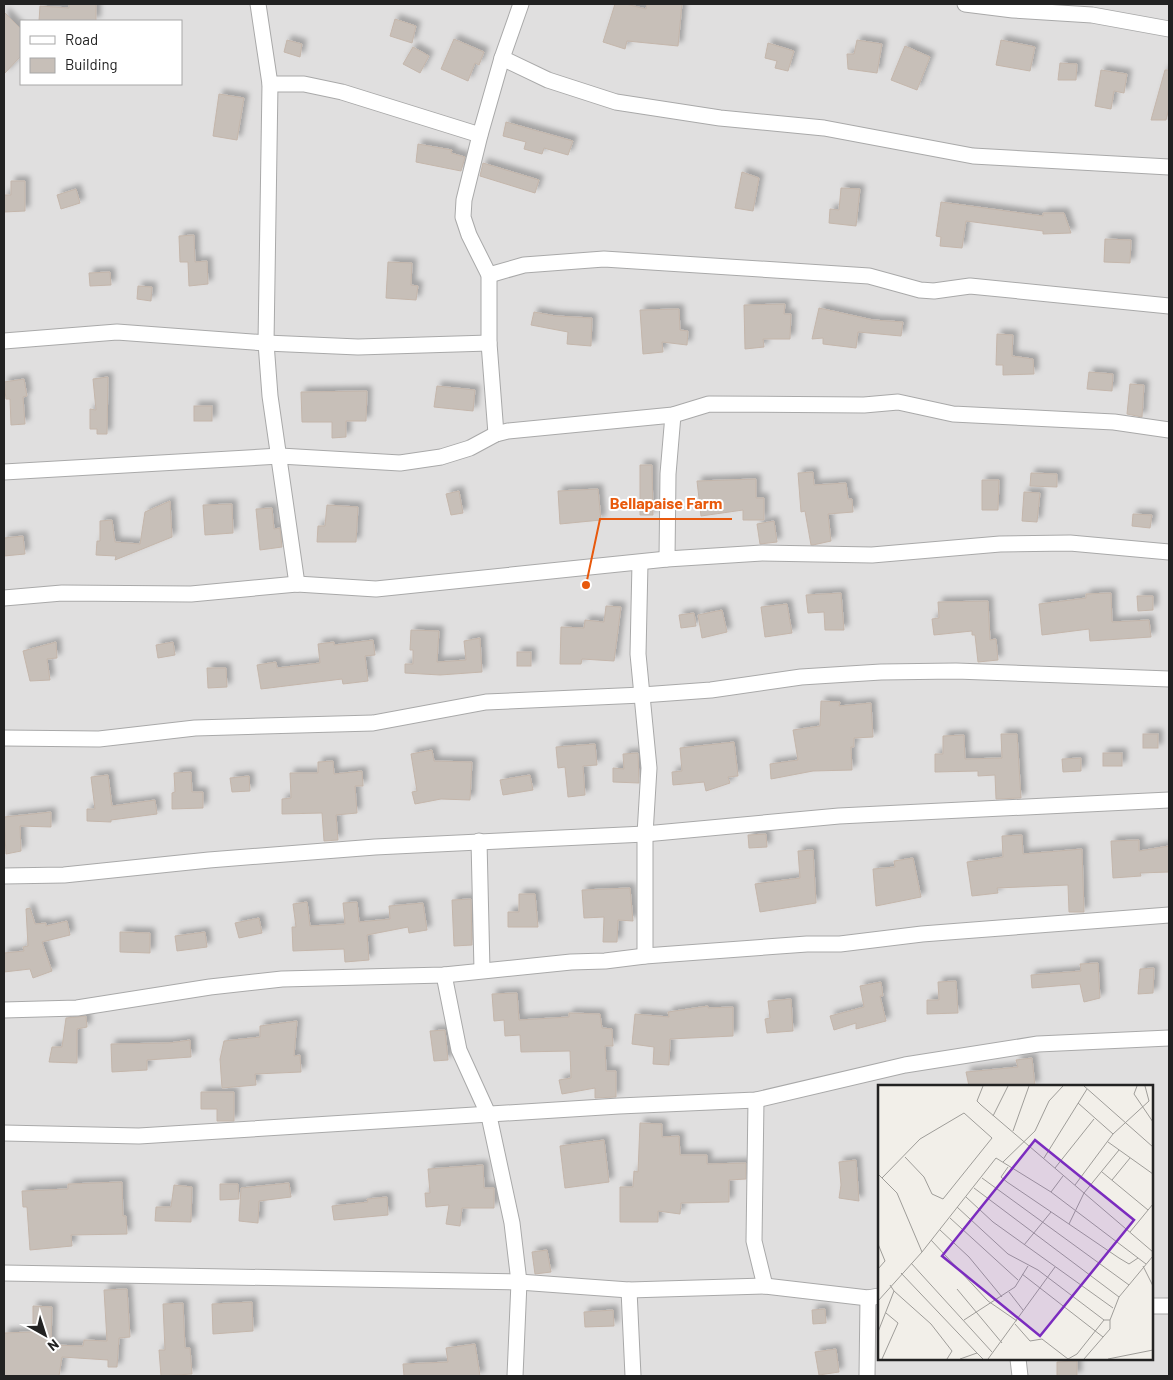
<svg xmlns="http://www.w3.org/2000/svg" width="1173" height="1380" viewBox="0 0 1173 1380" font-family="Barlow,sans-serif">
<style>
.residential{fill:#e0dfdf;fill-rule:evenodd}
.building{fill:#c7bfb8;stroke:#c4b6ab;filter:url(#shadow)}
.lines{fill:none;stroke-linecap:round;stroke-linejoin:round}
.minor-casing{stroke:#a9a9a9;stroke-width:17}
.minor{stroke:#fff;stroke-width:15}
.inset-road{fill:none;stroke:#9f9d99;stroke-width:1}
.view{fill:#7b2cbf;fill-opacity:0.15;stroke:#7b2cbf;stroke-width:2.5}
.inset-edge{fill:none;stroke:#222;stroke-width:2.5}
.leader{fill:none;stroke:#e8590c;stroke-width:2}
.callout-dot{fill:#e8590c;stroke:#fff;stroke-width:2}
.callout-label{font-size:16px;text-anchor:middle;font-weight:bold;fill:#e8590c;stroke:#fff;stroke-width:4;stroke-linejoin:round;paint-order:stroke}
</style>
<defs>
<filter id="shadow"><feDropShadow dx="4.5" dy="-4.5" stdDeviation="2.5" flood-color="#0004"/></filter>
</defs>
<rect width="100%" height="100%" fill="#f2efe9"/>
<path class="residential" d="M4,4h1165v1372h-1165zM21,21h160v63h-160zM879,1086h273v273h-273z"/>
<g class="building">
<polygon points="69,4 96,4 96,21 39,21 40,6 69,8"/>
<polygon points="615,4 626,4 646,9 647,4 682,4 678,46 627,41 625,49 603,42"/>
<polygon points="4,12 21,29 21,56 4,74"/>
<polygon points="395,19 416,26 412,43 390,36"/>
<polygon points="454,39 484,52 479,65 475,63 468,81 441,69"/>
<polygon points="287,40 302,44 300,57 284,52"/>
<polygon points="857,40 882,44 877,73 848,69 847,54 854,54"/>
<polygon points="1001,40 1035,47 1030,71 996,65"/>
<polygon points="768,43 794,51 788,71 775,68 777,61 765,58"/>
<polygon points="905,46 930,57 917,90 891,80"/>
<polygon points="413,47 429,56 420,73 403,64"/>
<polygon points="1060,63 1077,64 1076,80 1058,80"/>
<polygon points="1101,70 1127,74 1124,93 1114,91 1111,109 1095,106"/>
<polygon points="1165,70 1169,70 1169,108 1166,120 1151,120"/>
<polygon points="219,94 244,98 237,140 213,136"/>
<polygon points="506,122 573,141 568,155 544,148 542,154 524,149 526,142 503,136"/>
<polygon points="418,144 452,150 451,153 465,157 461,171 416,162"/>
<polygon points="483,163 539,180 535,193 480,176"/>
<polygon points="742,172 759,178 753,211 735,208"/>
<polygon points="11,181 25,181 25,211 4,212 4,195 11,195"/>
<polygon points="841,188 860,189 856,226 829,223 830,209 839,210"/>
<polygon points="76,189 80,203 61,209 57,195"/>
<polygon points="941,202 1043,216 1043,213 1064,213 1071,233 1043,234 1043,231 966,221 962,248 940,246 941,237 936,236"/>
<polygon points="194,235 195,262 207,261 208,284 189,286 188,262 180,262 179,236"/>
<polygon points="1105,239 1131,240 1130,263 1104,262"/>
<polygon points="388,262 412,263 411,285 418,286 416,300 386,298"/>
<polygon points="110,272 111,285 90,286 89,273"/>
<polygon points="138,286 152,287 151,301 137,299"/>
<polygon points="785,304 784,314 791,314 790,339 763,339 764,347 745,349 744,305"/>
<polygon points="819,308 873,320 903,322 901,336 858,332 856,348 823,344 823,338 812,339"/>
<polygon points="679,309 680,330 688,331 687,345 662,342 663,352 643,354 640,310"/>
<polygon points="534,312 556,316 592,318 591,346 567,344 568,332 531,325"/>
<polygon points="997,334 1013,335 1012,356 1033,359 1034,374 1003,375 1003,365 996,365"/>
<polygon points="1089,372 1113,374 1112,391 1087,389"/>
<polygon points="108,377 107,434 97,434 97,429 90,429 90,409 96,410 93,379"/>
<polygon points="24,379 27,396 23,397 25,424 11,425 10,399 6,399 4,382"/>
<polygon points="1130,384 1144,385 1142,417 1127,414"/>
<polygon points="437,386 475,390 473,411 434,407"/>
<polygon points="367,391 366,421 346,421 346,437 332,438 332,422 302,422 301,392"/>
<rect x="194" y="406" width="18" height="15"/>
<polygon points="640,465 652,465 653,515 640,515"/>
<polygon points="813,472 814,485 846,483 848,499 852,499 853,512 828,514 831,541 813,545 811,545 805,511 801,512 798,473"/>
<polygon points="1031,473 1057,474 1057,487 1030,486"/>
<polygon points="756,479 756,498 764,498 764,520 743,520 743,510 701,516 697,481"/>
<polygon points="982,480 999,480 998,510 982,510"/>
<polygon points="598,489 601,520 560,524 558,491"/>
<polygon points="459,491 463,513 451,515 446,494"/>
<polygon points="1024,492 1040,493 1037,522 1022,521"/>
<polygon points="170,501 172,537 115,560 116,556 96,555 97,541 100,541 100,521 112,520 115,542 140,544 145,512"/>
<polygon points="232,504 233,533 205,535 203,505"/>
<polygon points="327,505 358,507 356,542 317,542 318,526 325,526"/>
<polygon points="272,508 274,529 280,528 282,547 260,550 256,509"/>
<polygon points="1133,514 1152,515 1150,528 1132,526"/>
<polygon points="774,521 777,542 760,544 757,524"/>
<polygon points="23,536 25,554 4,556 4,538"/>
<polygon points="841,593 844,630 825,630 824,612 808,613 806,595"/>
<polygon points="1111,593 1112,622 1149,620 1151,637 1090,641 1089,629 1042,635 1039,604 1086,598 1086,594"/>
<polygon points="1137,596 1153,596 1153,610 1138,611"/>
<polygon points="988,601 990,640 996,639 998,660 978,662 975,635 972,635 972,631 934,635 932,619 939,618 938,602"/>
<polygon points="787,604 792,633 765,637 761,607"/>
<polygon points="606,606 621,607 614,661 582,659 581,664 560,664 561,627 584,628 585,620 604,622"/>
<polygon points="722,610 727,632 702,638 698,615"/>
<polygon points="694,613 696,626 681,628 679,615"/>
<polygon points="411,630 439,631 437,662 466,660 464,641 480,638 482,672 440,675 405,673 405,664 413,664 413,650 410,650"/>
<polygon points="373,640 375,655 365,656 368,681 343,684 342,679 261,689 257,665 276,662 277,668 320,663 318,644 334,642 334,645"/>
<polygon points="56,642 57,658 47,659 50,680 30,681 23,651"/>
<polygon points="173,642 175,655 158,658 156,645"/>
<rect x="517" y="652" width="14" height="14"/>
<polygon points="207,668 226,668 227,687 208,688"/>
<polygon points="821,701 840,702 839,706 871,703 873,737 854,738 854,747 851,747 852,770 813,771 771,779 770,764 798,760 793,730 820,726"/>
<polygon points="1001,734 1017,734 1021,798 996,799 995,775 978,776 978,771 935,772 935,754 943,754 943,736 964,735 965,759 1002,758"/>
<rect x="1143" y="734" width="15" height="14"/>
<polygon points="734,742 738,776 728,777 730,783 706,791 704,782 673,785 672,772 682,771 680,748"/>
<polygon points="595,744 597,765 583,766 585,795 568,797 565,767 558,768 556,747"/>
<polygon points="432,750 434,761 472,762 470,800 441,799 415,804 412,792 417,791 411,754"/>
<polygon points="638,753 639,783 613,782 613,768 624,769 623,754"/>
<rect x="1103" y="753" width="19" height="13"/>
<polygon points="1081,758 1081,771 1063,772 1062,759"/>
<polygon points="333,761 334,774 362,771 363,786 355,786 357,813 336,815 338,840 324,841 322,813 282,814 282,799 291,798 290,773 318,773 318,762"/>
<polygon points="191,772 192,792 203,792 203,808 172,809 172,793 175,792 174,773"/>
<polygon points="108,775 112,806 155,800 157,814 111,820 111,822 87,821 87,809 95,809 91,777"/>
<polygon points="530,775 533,790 503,795 500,780"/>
<polygon points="249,776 250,791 232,792 230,778"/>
<polygon points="51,812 51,827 20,826 21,851 6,854 4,817"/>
<polygon points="766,834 767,847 749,848 748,835"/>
<polygon points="1022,835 1023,854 1082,849 1084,912 1069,912 1068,885 997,888 998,893 972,896 967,862 1003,857 1002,836"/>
<polygon points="1139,840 1139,851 1169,846 1169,872 1140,873 1141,876 1113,878 1111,841"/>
<polygon points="813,850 816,903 760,912 755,884 800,878 798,851"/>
<polygon points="913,858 921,897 876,906 873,869 895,867 894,861"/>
<polygon points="630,888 633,921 618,920 617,942 603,942 604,917 584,918 582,890"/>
<polygon points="519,894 535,894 538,927 508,927 508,912 519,912"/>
<polygon points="471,899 472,945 454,946 452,900"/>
<polygon points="307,902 310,926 345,924 343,903 357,902 359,922 390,919 389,906 423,903 427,930 409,933 408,927 367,935 369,960 345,962 344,949 293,951 292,927 296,927 293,904"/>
<polygon points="30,908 35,924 46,923 46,926 67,921 70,935 42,942 52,971 33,978 30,969 4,972 4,953 24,951 23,947 28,946 26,909"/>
<polygon points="259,918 262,933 239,938 235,923"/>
<polygon points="120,932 150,933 150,953 120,952"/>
<polygon points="205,932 207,947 177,951 175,936"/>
<polygon points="1098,963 1100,998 1084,1002 1080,984 1032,988 1031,975 1081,971 1080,964"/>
<polygon points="1154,968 1153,993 1138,994 1140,969"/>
<polygon points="956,981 958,1013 927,1014 927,1000 939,1000 938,982"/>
<polygon points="881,982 883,996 880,996 886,1021 856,1029 856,1023 834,1030 830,1016 864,1007 860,986"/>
<polygon points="517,993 519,1020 569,1017 569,1013 600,1014 602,1028 612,1029 613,1046 605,1046 606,1071 616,1071 616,1097 595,1098 595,1088 562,1094 559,1080 571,1078 570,1051 521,1052 520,1035 505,1036 504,1020 494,1021 492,994"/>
<polygon points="791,999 793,1031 767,1033 765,1019 770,1018 768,1001"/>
<polygon points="708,1006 708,1008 733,1007 733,1036 670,1039 669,1065 653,1064 654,1047 632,1044 635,1014 669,1017 668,1012"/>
<polygon points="86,1016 87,1027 77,1029 77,1063 49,1062 52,1047 62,1047 66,1018"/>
<polygon points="297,1021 294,1056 300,1055 301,1072 255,1074 256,1085 222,1088 220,1059 224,1041 260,1037 260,1026"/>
<polygon points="445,1030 448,1060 434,1061 430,1031"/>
<polygon points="190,1040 191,1057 147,1060 147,1070 112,1072 111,1044 169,1043"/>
<polygon points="1032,1058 1035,1086 969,1086 966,1072 1018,1067 1016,1060"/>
<polygon points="201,1092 234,1092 234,1121 217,1121 217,1109 201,1109"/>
<polygon points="640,1123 662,1124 662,1137 679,1136 680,1155 707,1155 707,1164 746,1163 746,1179 729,1180 729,1202 681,1203 680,1214 658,1211 658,1222 620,1222 620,1187 633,1187 634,1171 638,1172"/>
<polygon points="604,1140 609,1182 565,1188 560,1146"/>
<polygon points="856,1160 859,1201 839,1198 841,1185 839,1162"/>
<polygon points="483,1165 484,1188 494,1188 494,1208 462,1208 460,1226 446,1224 449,1205 426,1207 425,1193 430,1193 428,1169"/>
<polygon points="122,1182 123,1216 126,1216 127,1234 71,1235 72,1246 30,1250 27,1207 23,1207 22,1191 68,1189 68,1184"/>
<polygon points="289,1183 291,1197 259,1201 258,1223 239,1221 241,1188"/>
<polygon points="220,1184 238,1184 239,1199 220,1200"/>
<polygon points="174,1185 192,1187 191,1222 155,1221 156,1207 171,1207"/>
<polygon points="387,1197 388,1215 334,1220 332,1206 368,1202 367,1199"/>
<polygon points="547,1250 551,1272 535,1274 532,1252"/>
<polygon points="127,1289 130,1337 119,1338 117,1367 108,1367 108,1360 62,1357 59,1376 4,1376 4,1333 33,1332 33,1306 52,1307 51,1345 83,1346 84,1340 107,1341 104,1290"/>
<polygon points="252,1302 253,1331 213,1334 212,1304"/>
<polygon points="183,1303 185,1348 190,1348 192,1374 161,1376 159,1350 165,1350 163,1304"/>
<polygon points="825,1309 826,1323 813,1324 812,1310"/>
<polygon points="613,1310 614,1326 585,1327 584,1312"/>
<polygon points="475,1344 480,1376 404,1376 403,1364 448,1362 446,1348"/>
<polygon points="836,1349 839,1372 819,1375 815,1352"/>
<polygon points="1077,1361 1077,1376 1057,1376 1057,1362"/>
</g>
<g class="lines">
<g class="minor-casing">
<g id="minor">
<polyline points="258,4 270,84 266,343 270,396 297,584"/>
<polyline points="965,4 1013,10 1092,15 1169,29"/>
<polyline points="502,58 548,80 616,102 720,118 824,128 973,156 1169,167"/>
<polyline points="270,84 304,84 342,92 480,135"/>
<polyline points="489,275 524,265 604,259 869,276 920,290 934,291 970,286 1169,306"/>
<polyline points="4,341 117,332 266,343 358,347 489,343"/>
<polyline points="496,434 489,343 489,275 469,235 463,217 464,200 480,135 502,58 521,4"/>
<polyline points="4,472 280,456 400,463 441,457 470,448 496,434 508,431 673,415 709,404 864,405 898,402 953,414 1114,422 1169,430"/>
<polyline points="667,559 668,474 673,415"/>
<polyline points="640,563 638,654 649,768 645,834 645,956"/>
<polyline points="4,598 62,593 191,594 297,584 376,589 667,559 762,553 872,555 1000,544 1070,543 1169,552"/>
<polyline points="4,738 99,739 195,728 373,723 486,702 642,695 711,690 801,677 881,672 956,671 1169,679"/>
<polyline points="479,841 482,970"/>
<polyline points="4,876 64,875 209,860 375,847 645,834 839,816 1169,800"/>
<polyline points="444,975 459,1050 489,1116 512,1223 519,1282 515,1376"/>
<polyline points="4,1010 77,1008 210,987 282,979 444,975 571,962 605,961 645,956 807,944 840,944 922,934 1169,915"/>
<polyline points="756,1100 754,1241 765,1286"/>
<polyline points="4,1133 139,1136 619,1106 756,1100 905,1065 1038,1044 1169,1038"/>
<polyline points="4,1273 519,1282 629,1290 765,1286 868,1298 879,1296"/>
<polyline points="629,1290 633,1376"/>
<polyline points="1152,1306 1169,1306"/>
<polyline points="1018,1359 1020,1376"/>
<polyline points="867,1376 868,1298"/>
</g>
</g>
<use href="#minor" class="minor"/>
</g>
<g transform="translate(878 1085)">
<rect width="275" height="275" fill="#f2efe9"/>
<path class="inset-road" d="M105,1l-6,15 4,4 172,147M206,1l69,61M259,1l-3,8 19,28M200,18l35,31M115,31l15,-30M135,46l16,-45M230,57l45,32M166,73l43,-69M125,77l32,-31 14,-30 14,-15M130,82l-7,10 6,5 112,76 10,6 9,-6M177,83l39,-49M224,87l46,38M0,89l19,19 25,59M4,93l38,-39 44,-26 28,25 -49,61 -11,-5 -8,-17 -19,-20M104,93l147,107M234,95l18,-22M197,100l38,-51 36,-33 -4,-15M96,103l145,109M173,107l12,-16M88,112l27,25 120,86M79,122l51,47 30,16 66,50M72,133l68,62M191,139l15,-31 35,-43M62,145l29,27 33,40M252,147l23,-28M53,155l57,61 29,20M0,159l7,17 -7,8M146,160l27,-33M33,178l81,89M265,181l10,20M23,188l76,80M144,189l81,63M79,204l45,54M16,206l37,33 21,27 -5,8M131,207l14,18M0,216l44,-49 74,-94 55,34 95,72M86,235l51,-33 13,-21M232,235l9,-23 34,-41M137,239l15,17 12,-2 26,20M0,247l16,-41 -4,-6M4,274l16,-36 -12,-10M82,274l17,-6 6,6M110,274l67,-92M190,274l9,-5 27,-34h6v9l-26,30M230,274l45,-9"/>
<path class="view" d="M157,55l99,80 -94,116 -98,-80z"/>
<rect width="275" height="275" class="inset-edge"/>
</g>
<path class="leader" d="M586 585L600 519H732"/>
<circle class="callout-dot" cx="586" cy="585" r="5"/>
<g class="callout-label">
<text x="666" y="509">Bellapaise Farm</text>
</g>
<rect width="1173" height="1380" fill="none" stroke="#222222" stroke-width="10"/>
<rect x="20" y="20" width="162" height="65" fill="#ffffff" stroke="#a7a7a7"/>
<rect x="30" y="36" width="25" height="8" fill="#ffffff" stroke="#a7a7a7"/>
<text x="65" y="45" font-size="15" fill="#222222">Road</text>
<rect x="30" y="58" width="25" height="15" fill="#c7bfb8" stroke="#a7a7a7"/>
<text x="65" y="70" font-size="15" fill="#222222">Building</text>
<g transform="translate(45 1335) rotate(141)" stroke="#ffffff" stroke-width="4" paint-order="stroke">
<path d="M0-4L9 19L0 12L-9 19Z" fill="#222222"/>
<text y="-8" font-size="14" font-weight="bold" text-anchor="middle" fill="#222222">N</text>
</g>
</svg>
